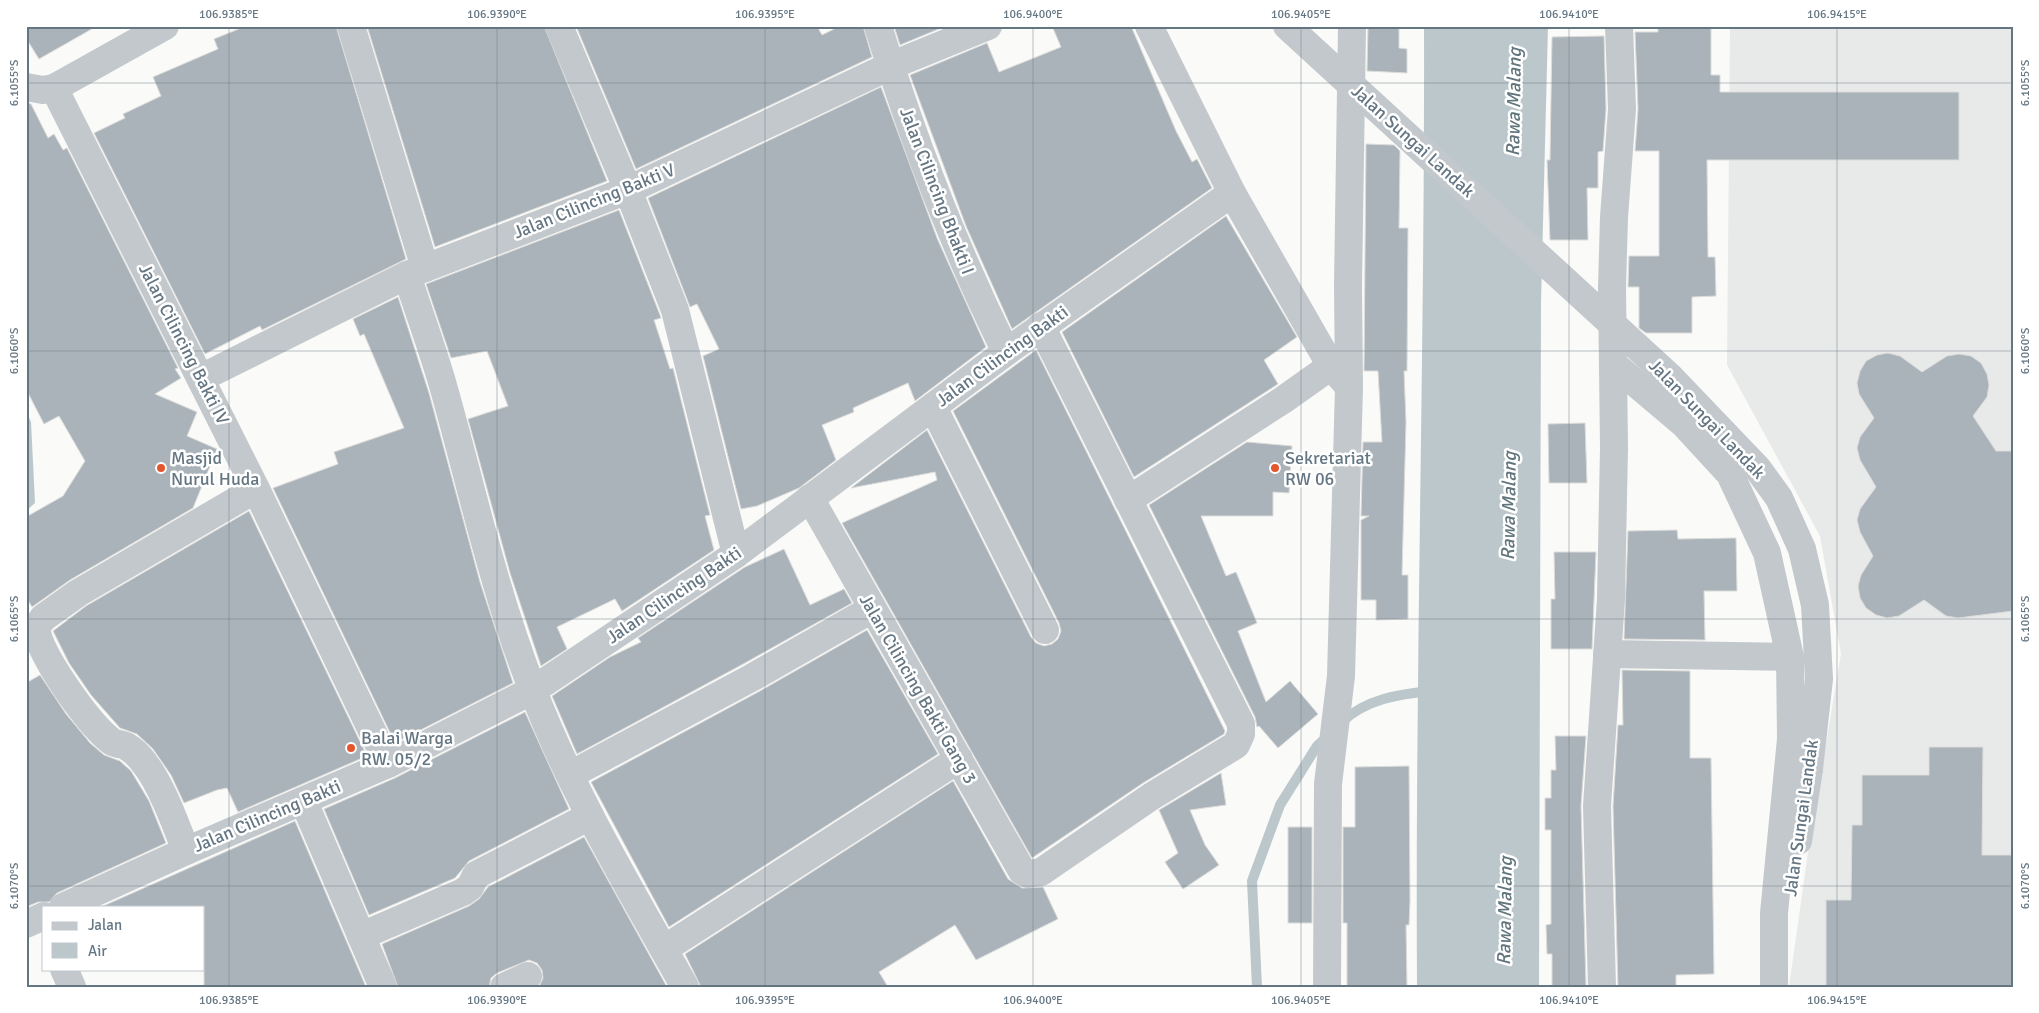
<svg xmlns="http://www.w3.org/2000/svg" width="2039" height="1013" viewBox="0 0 2039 1013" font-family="Signika,sans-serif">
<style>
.built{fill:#e8e9e9}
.water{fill:#bbc7cb}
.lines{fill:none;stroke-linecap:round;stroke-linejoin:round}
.stream{stroke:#bbc7cb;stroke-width:10}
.building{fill:#aab3b9;stroke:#dcdcda}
.minor{stroke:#c3c8cc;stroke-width:28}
.minor-bridge{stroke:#c3c8cc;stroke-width:28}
.ticks{fill:none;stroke:#657683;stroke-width:1;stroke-opacity:0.45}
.poi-dot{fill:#e4572e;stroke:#fff;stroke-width:2}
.labels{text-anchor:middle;stroke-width:5;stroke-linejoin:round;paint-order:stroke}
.street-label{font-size:18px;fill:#657683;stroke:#fff}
.poi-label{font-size:18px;fill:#657683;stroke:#fff;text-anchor:start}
.water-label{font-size:19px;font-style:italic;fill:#60757c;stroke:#fff}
.neatline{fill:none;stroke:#657683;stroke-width:2}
.ticks-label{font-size:12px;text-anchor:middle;fill:#657683}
</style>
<rect width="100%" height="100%" fill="#fafaf8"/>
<polygon class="built" points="1730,26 2013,26 2013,987 1789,987 1808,852 1841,654 1820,536 1727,365"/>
<g class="water">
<path d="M1424,26h124l-7,276 -2,685h-122c-2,-320 8,-641 7,-961z"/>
<polygon points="26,411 31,422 35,503 26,511"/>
</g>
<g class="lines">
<g class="stream">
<path d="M1342,722c24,-23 57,-28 90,-31"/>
<polyline points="1257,987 1252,881 1280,805 1317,746 1328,736"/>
</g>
</g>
<g class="building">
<polygon points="26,26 97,26 39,59 26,38"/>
<polygon points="246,26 336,26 406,259 262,330 260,326 205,354 94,133 125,118 123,114 161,96 153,77 218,49 214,39"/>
<polygon points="367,26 544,26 607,181 435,247"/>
<polygon points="576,26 817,26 822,35 840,26 863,26 872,57 636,169"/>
<polygon points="894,26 946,26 900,45"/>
<polygon points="1052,26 1131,26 1176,131 1192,162 1197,159 1212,188 1012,329 966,226 910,75 987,43 999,72 1061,47"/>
<polygon points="1368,26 1399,26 1399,48 1407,49 1407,73 1367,71"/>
<polygon points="1658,26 1711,26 1711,75 1720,75 1720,92 1959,92 1959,160 1707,160 1708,257 1715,257 1716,296 1692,297 1692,333 1646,333 1639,328 1639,287 1628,287 1629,256 1659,256 1659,151 1635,151 1638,109 1635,32 1658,32"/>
<polygon points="1604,36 1606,109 1603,151 1598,152 1598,188 1587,188 1588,240 1550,240 1547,160 1550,160 1552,37"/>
<polygon points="881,87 937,238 986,347 915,401 908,383 853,408 854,412 822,425 836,460 799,488 757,506 741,509 703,356 719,349 697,304 690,307 648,198"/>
<polygon points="26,103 31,104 48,138 54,134 63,150 67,148 178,368 175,369 181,378 155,394 197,412 187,436 217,449 193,508 70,580 32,607 26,597 26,517 63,496 85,461 59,416 44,424 26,389"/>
<polygon points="1366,144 1394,145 1400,151 1399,228 1408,228 1407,371 1404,371 1406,422 1402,575 1408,575 1408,619 1376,620 1376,600 1361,600 1361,520 1369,516 1361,516 1363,442 1382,442 1378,371 1364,371"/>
<polygon points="619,210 660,315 661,318 654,320 670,369 673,368 710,515 705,516 714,550 622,611 615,599 557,627 567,649 541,666 510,573 468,419 508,406 487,351 451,358 426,284"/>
<polygon points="1226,216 1297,337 1264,360 1278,384 1134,477 1062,332"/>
<polygon points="398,297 429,393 480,582 513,683 395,743 273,488 338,464 334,452 404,428 364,334 360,336 353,319"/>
<polygon points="1036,350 1225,731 1224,734 1143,783 1032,858 842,523 937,480 935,472 851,488 927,430 1031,637 1036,643 1044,646 1052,644 1058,639 1061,631 1059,623 953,411"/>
<polygon points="1888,353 1900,356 1922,372 1947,356 1959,354 1971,356 1981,363 1987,374 1989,385 1987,397 1973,416 1996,451 2013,451 2013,611 1958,618 1946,616 1924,600 1899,616 1887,618 1876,615 1866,608 1860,598 1858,586 1861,575 1873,556 1860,532 1857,520 1860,509 1876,487 1860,460 1857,448 1860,437 1874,418 1859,394 1857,383 1860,371 1866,361 1877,355"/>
<polygon points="1585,423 1587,483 1549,483 1548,424"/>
<polygon points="1247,442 1292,446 1289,493 1273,492 1273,516 1201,516 1226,576 1236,572 1257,623 1238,631 1266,702 1290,681 1318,714 1278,748 1259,726 1257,727 1255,717 1149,505"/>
<polygon points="249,511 367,756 238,812 227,788 217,790 184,803 171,775 153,749 137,734 120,728 91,695 69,663 53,631 86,606"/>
<polygon points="1677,530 1678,539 1736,538 1737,591 1704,591 1705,640 1624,639 1628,531"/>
<polygon points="784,549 810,605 844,589 852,603 745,663 577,754 552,696 610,657 641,642 638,638 745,567"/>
<polygon points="1554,552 1596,552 1592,649 1551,649 1551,599 1555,599"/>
<polygon points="867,630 938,754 669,927 591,782 760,691"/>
<polygon points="1622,670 1690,671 1690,758 1711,758 1714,974 1676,975 1676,987 1618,987 1613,806 1618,725 1623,725"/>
<polygon points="40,675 66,714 90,743 104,755 120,761 131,771 149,801 166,843 57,893 49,902 38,902 26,907 26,683"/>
<polygon points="525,712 569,809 469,861 455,878 369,915 324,809 395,778"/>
<polygon points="1555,736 1586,736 1581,806 1586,987 1552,987 1552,954 1547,954 1546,925 1551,924 1551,830 1545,830 1545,798 1551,798 1551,770 1556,770"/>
<polygon points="1929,747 1983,747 1982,855 2013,855 2013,987 1826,987 1826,900 1851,900 1852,825 1862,825 1862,775 1929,775"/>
<polygon points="1409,766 1410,901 1409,925 1406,925 1407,987 1347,987 1347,923 1343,923 1343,827 1355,827 1355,767"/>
<polygon points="1221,773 1226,805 1190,810 1205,845 1219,865 1183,889 1165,862 1178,853 1159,810"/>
<polygon points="953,781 1008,879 1022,888 1043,887 1058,919 976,960 955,925 879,972 888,987 701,987 685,954"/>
<polygon points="295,821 366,987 204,987 204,907 101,907"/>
<rect x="1288" y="827" width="24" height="96"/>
<polygon points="584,837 667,987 539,987 543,978 542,970 537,963 529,960 497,973 491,978 489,987 398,987 382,944 469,906 479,899 488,887"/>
</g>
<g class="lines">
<g class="minor">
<polyline points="351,26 425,268"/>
<polyline points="559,26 628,190 675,310 736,554"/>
<path d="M878,26c34,111 76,221 128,326"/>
<polyline points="1149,26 1232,193 1331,366 1349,387"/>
<polyline points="26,87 43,90 54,88 165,26"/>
<polyline points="54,88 256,489 388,764"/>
<path d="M407,275c12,38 26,75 37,114 28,100 50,202 88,299 40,105 98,201 153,299"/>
<polyline points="1613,364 1684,424 1730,474 1767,553 1790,657 1791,739 1774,913 1774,987"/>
<polyline points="201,378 407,275 628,190 890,66 988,26"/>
<polyline points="933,407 1045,630"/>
<polyline points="810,498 1022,871 1028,874 1041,872 1152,796 1236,745 1241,734 1241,724 1041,326"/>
<polyline points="1128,500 1283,400 1331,366"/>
<polyline points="1607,654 1790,657"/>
<polyline points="570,775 753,677 872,609"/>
<polyline points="304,802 383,987"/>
<polyline points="1798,841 1809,769"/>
<path d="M186,851c-10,-26 -24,-65 -41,-87 -5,-7 -12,-14 -19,-18 -5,-2 -11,-2 -15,-5 -23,-18 -71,-85 -75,-113l7,-10 35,-25 178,-104"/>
<polyline points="63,907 186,851 388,764 533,690 736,554 1006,352 1232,193"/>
<polyline points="26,924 44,916"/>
<polyline points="361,936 463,892 470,887 476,875 590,816"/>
<polyline points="664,949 959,759"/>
<polyline points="64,969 72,987"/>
<polyline points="504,987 528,976"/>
<polyline points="1327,987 1328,784 1341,676 1349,387 1348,285 1352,26"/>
<polyline points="1602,987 1597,806 1611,599 1614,448 1612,288 1614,217 1622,109 1619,26"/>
</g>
<polyline class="minor-bridge" points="1287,26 1669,376 1758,469 1779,498 1802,549 1815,605 1819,679 1809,769"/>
</g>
<path class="ticks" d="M229,26v961M497,26v961M765,26v961M1033,26v961M1301,26v961M1569,26v961M1837,26v961M26,83h1987M26,351h1987M26,619h1987M26,886h1987"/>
<g class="poi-dot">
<circle cx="161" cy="468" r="5"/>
<circle cx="1275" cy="468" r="5"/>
<circle cx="351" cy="748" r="5"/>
</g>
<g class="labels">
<g class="street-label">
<text transform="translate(1413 141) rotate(42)" y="6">Jalan Sungai Landak</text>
<text transform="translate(937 191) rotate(69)" y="6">Jalan Cilincing Bhakti I</text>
<text transform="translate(594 201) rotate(-22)" y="6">Jalan Cilincing Bakti V</text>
<text transform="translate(184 344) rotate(63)" y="6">Jalan Cilincing Bakti IV</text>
<text transform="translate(1002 356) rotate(-36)" y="6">Jalan Cilincing Bakti</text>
<text transform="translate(1707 419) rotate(46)" y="6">Jalan Sungai Landak</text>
<text transform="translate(674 595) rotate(-34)" y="6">Jalan Cilincing Bakti</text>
<text transform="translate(918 689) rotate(60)" y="6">Jalan Cilincing Bakti Gang 3</text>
<text transform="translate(267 816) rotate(-23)" y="6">Jalan Cilincing Bakti</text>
<text transform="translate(1801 818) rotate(-82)" y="6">Jalan Sungai Landak</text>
</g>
<g class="poi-label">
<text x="171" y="464">Masjid<tspan x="171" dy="21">Nurul Huda</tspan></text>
<text x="1285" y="464">Sekretariat<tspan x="1285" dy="21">RW 06</tspan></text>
<text x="361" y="744">Balai Warga<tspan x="361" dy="21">RW. 05/2</tspan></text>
</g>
<g class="water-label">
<text transform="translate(1513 102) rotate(-89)" y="7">Rawa Malang</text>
<text transform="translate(1508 506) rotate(-89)" y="7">Rawa Malang</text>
<text transform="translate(1504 911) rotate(-89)" y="7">Rawa Malang</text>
</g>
</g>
<rect width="2039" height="1013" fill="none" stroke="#ffffff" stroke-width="55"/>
<rect x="42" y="906" width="162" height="65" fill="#ffffff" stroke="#c1c8cd"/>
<rect x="52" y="922" width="25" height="8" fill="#c3c8cc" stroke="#c1c8cd"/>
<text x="88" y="930" font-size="15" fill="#657683">Jalan</text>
<rect x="52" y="943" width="25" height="15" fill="#bbc7cb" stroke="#c1c8cd"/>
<text x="88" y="956" font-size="15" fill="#657683">Air</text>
<rect x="28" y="28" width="1984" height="958" class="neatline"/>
<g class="ticks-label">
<text x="229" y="18">106.9385°E</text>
<text x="497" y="18">106.9390°E</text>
<text x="765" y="18">106.9395°E</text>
<text x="1033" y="18">106.9400°E</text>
<text x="1301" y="18">106.9405°E</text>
<text x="1569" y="18">106.9410°E</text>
<text x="1837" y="18">106.9415°E</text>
<text transform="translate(14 83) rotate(-90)" y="4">6.1055°S</text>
<text transform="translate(2025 83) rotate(-90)" y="4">6.1055°S</text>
<text transform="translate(14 351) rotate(-90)" y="4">6.1060°S</text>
<text transform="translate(2025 351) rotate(-90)" y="4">6.1060°S</text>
<text transform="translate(14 619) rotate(-90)" y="4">6.1065°S</text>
<text transform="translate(2025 619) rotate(-90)" y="4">6.1065°S</text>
<text transform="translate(14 886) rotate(-90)" y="4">6.1070°S</text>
<text transform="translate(2025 886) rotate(-90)" y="4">6.1070°S</text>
<text x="229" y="1004">106.9385°E</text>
<text x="497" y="1004">106.9390°E</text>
<text x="765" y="1004">106.9395°E</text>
<text x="1033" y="1004">106.9400°E</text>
<text x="1301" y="1004">106.9405°E</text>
<text x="1569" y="1004">106.9410°E</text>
<text x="1837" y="1004">106.9415°E</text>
</g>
</svg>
